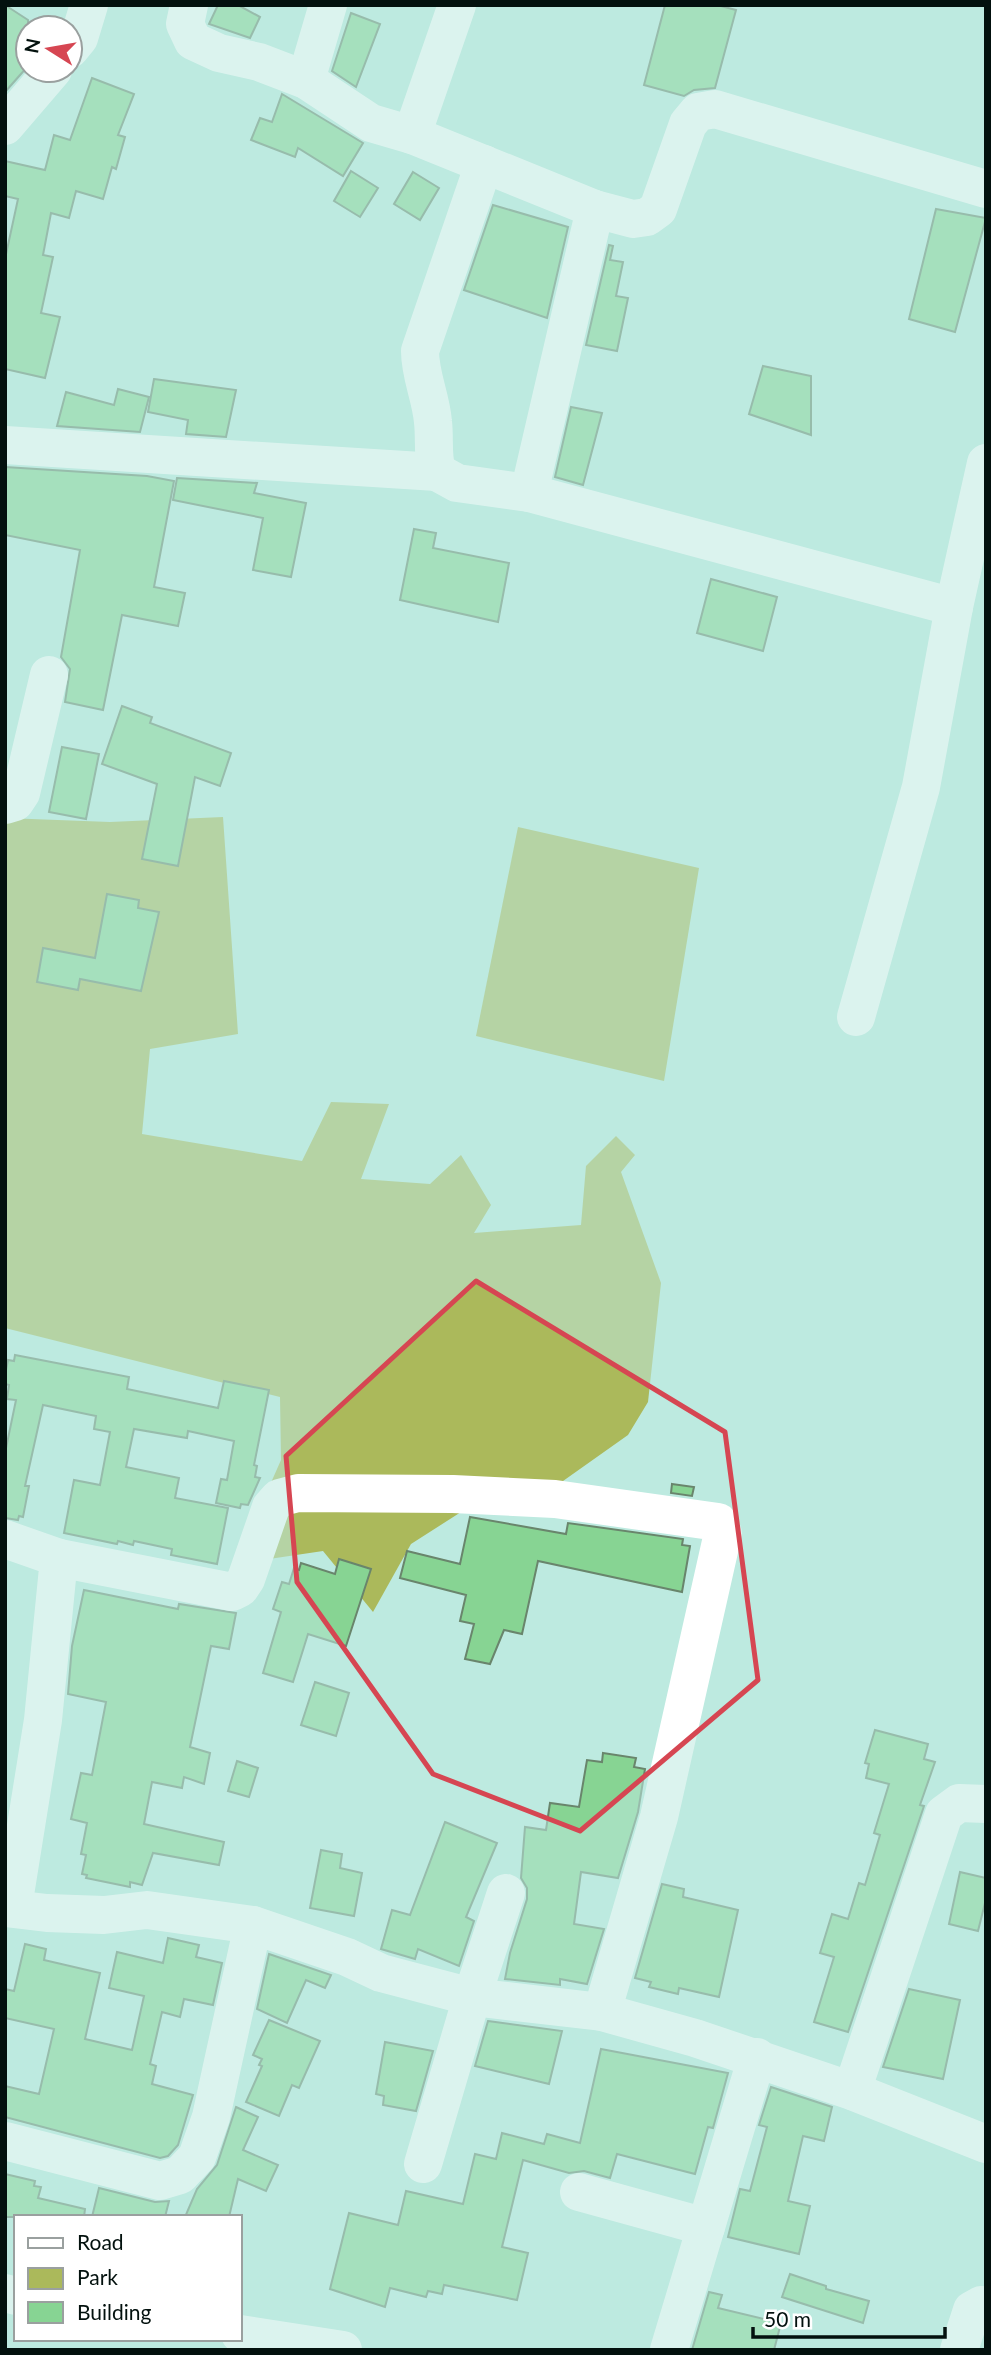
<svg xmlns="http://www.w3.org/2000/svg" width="991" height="2355" viewBox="0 0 991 2355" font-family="Lato,sans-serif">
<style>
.green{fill:#abb95b}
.building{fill:#87d493;stroke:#69856c;stroke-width:2}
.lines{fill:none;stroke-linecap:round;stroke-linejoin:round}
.minor{stroke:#fff;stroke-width:38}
.marked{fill:none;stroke:#d64652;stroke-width:5;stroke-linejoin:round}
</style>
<rect width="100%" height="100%" fill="#bdeae0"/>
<g class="green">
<polygon points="223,817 238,1034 150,1049 142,1134 302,1161 331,1102 389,1104 361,1179 430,1184 461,1155 491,1205 474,1233 581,1225 586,1166 616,1136 635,1155 621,1172 661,1283 648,1402 628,1435 539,1498 472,1505 411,1544 373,1612 323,1551 235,1564 281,1460 280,1397 5,1328 5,818 110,822"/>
<polygon points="518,827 699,868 664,1081 476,1036"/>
</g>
<g class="building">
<polygon points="5,5 28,20 28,66 5,92"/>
<polygon points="218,5 238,5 260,17 250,38 209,24"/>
<polygon points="665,5 717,5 736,10 715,88 694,90 684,96 644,85"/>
<polygon points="351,13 380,24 356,87 332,71"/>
<polygon points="92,78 134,94 118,135 125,137 116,169 112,167 103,199 76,191 69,218 51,213 43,255 53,257 41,313 60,317 45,378 5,369 5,259 18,199 5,196 5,161 45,170 54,135 70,140"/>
<polygon points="282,94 363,143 343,176 298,148 295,157 251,140 260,118 272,122"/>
<polygon points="351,171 378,188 360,217 334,201"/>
<polygon points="413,172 439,188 420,220 394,204"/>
<polygon points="493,205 568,227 547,318 464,290"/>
<polygon points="936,209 986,218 955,332 909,319"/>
<polygon points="609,245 613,246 610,260 623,262 616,296 628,298 617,351 586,345"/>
<polygon points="763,366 811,376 811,435 749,414"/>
<polygon points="154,379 236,390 226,437 186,434 188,420 148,412"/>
<polygon points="118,389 149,397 140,432 57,426 66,392 114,405"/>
<polygon points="571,407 602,413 583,485 555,477"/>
<polygon points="5,467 147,476 174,481 154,587 185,593 178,626 122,615 103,710 65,702 70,669 61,657 80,550 5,535"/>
<polygon points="177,478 257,483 254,493 306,503 291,577 253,570 263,518 173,500"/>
<polygon points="414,529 436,533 433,548 509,563 498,622 400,600"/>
<polygon points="711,579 777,597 763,651 697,633"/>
<polygon points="122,706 152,717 150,723 231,753 220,786 195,777 178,866 142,859 157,784 102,764"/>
<polygon points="62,747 99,754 86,819 49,812"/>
<polygon points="107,894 139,900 138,908 159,912 141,991 80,979 78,990 37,982 43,948 95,958"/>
<polygon points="15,1355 129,1377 127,1389 218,1408 224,1381 269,1390 254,1465 257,1466 255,1477 260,1478 248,1505 241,1504 240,1508 216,1503 221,1479 227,1480 234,1441 188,1431 187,1438 134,1429 126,1467 179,1478 175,1498 228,1508 217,1564 171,1555 172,1549 134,1541 133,1545 118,1541 117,1544 64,1533 74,1480 100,1485 110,1432 94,1429 96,1416 43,1405 25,1486 29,1486 23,1517 19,1516 18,1520 5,1518 5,1453 16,1400 7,1399 9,1385 5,1384 5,1375 8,1360 14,1361"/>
<polygon points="672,1484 694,1487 692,1496 671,1493"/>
<polygon points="470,1517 566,1534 568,1523 683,1539 682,1545 690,1546 682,1592 538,1561 522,1634 504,1630 490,1664 465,1659 474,1624 460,1621 466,1595 400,1578 407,1551 460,1564"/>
<polygon points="339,1559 371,1569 346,1646 308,1634 293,1682 263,1673 281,1612 273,1609 282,1582 289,1584 294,1568 299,1570 301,1563 335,1574"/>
<polygon points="84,1590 178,1609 179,1604 236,1613 229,1649 211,1646 190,1747 210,1753 204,1784 184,1777 182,1788 152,1782 144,1824 224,1842 219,1865 153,1853 142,1885 130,1882 130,1887 86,1878 87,1875 82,1874 86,1855 81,1854 87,1823 71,1819 81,1773 92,1775 106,1702 68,1694 72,1646"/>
<polygon points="315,1682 349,1693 336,1736 301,1725"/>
<polygon points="875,1730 928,1744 924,1759 935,1762 920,1805 924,1806 848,2032 814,2022 834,1957 820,1953 832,1914 848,1919 859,1883 865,1885 880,1835 874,1833 889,1784 866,1778 869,1764 865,1763"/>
<polygon points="603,1753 636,1758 634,1767 645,1769 638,1812 618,1878 581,1872 574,1924 604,1929 587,1984 560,1979 560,1985 505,1979 510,1953 527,1899 527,1888 521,1878 525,1827 546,1830 550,1803 579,1807 587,1760 602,1762"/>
<polygon points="237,1761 258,1768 249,1797 228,1791"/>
<polygon points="445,1822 497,1843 466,1917 474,1921 459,1966 418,1949 415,1959 381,1949 392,1910 410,1915"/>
<polygon points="321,1850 342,1854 340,1868 362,1873 354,1916 310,1908"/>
<polygon points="960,1872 986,1878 986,1899 978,1931 949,1924"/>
<polygon points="662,1884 684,1889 683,1897 738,1910 719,1997 679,1988 678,1994 649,1987 651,1982 635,1978"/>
<polygon points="168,1938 199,1945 196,1957 222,1963 213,2005 184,1999 180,2017 162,2012 150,2064 156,2066 152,2084 193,2095 178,2145 168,2156 160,2158 5,2117 5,2086 39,2094 54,2029 5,2018 5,1989 14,1991 25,1944 46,1949 44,1960 100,1973 85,2039 132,2050 144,1996 109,1988 117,1952 163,1963"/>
<polygon points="269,1954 331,1975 325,1988 306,1980 287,2023 257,2009"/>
<polygon points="909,1989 960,2000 943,2079 883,2067"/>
<polygon points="269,2020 320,2041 299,2088 292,2085 279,2116 246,2102 262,2066 259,2065 262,2059 253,2055"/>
<polygon points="488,2021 562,2031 549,2084 475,2066"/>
<polygon points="385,2042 433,2051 416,2111 383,2105 384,2096 376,2094"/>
<polygon points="601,2049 728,2073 713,2128 708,2127 695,2174 617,2154 610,2178 584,2171 569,2173 523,2160 502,2247 528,2253 517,2300 444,2285 442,2294 428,2291 426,2297 390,2288 385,2307 330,2289 349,2213 398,2225 406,2191 463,2204 475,2154 496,2159 502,2133 544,2144 547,2134 580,2143"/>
<polygon points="771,2087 832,2107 824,2141 803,2136 788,2201 810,2206 799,2254 728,2237 740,2189 750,2191 767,2127 759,2125"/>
<polygon points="236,2107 258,2117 243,2150 278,2165 266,2191 238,2179 229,2217 185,2217 197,2189 217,2165"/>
<polygon points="5,2174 35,2181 34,2186 41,2187 38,2198 85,2209 84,2217 5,2217"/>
<polygon points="99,2188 155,2202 169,2201 165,2217 92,2217"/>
<polygon points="790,2274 826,2286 826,2289 869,2301 863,2323 782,2297"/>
<polygon points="709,2292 722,2295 718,2308 781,2323 774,2350 692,2350"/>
</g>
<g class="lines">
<g class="minor">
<polyline points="189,5 185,24 193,41 219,53 259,62 306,80 371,123 412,135 595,209 633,219 647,217 658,209 688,124 698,112 715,109 986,189"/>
<polyline points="70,49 79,38 89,5"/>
<polyline points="306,80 328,5"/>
<polyline points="5,126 53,70"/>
<polyline points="412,135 457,5"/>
<path d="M484,164l-64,187c0,25 11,46 13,71 2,17 -1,33 4,50l20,11 72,10 425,114"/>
<polyline points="5,445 437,472"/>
<polyline points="529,493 595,209"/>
<polyline points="5,805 15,802 21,793 49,675"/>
<polyline points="856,1017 921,787 954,607 986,463"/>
<polyline points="5,1539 59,1558 43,1720 13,1907"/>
<polyline points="59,1558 232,1592 240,1588 246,1579 271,1507 279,1498 298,1493 453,1494 555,1499 718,1522 723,1533 659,1817 602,2012"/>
<polyline points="5,1908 47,1913 104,1915 147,1910 253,1925 347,1957 381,1973 472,1997 602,2012 695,2038 852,2091 986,2144"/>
<polyline points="852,2091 944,1814 959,1803 986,1804"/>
<polyline points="5,2141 160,2181 180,2175 197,2157 211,2117 253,1925"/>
<polyline points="423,2164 472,1997 506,1893"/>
<polyline points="579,2192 706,2227"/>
<polyline points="5,2293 16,2296"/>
<polyline points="240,2334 343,2350"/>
<polyline points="669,2350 757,2057"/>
<polyline points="959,2350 972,2310 981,2305 986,2306"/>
</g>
</g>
<path d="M0 0H991V2355H0ZM476,1281l249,151 33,248 -178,151 -147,-57 -136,-192 -11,-126z" fill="#bdeae0" fill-opacity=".55" fill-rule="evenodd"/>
<path class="marked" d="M476,1281l249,151 33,248 -178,151 -147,-57 -136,-192 -11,-126z"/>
<rect width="991" height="2355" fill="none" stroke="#03110e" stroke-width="14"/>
<rect x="14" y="2215" width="228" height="126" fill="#ffffff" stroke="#9aa09f" stroke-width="2"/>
<rect x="28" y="2238" width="35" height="10" fill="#ffffff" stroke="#9aa09f" stroke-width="2"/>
<text x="77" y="2250" font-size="21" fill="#03110e">Road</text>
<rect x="28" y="2268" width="35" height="21" fill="#abb95b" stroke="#9aa09f" stroke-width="2"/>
<text x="77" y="2285" font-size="21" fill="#03110e">Park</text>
<rect x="28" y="2302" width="35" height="21" fill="#87d493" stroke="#9aa09f" stroke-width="2"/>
<text x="77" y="2320" font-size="21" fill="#03110e">Building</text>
<g transform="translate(49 49) rotate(281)"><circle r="33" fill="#ffffff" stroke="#9aa09f" stroke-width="2"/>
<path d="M0-5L12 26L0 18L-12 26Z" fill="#d64652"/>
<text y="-10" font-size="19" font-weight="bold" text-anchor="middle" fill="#03110e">N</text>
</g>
<path d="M753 2327v10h192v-10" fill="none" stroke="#03110e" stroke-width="3.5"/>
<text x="764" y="2327" font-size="21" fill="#03110e" stroke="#ffffff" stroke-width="5" paint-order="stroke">50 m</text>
</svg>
